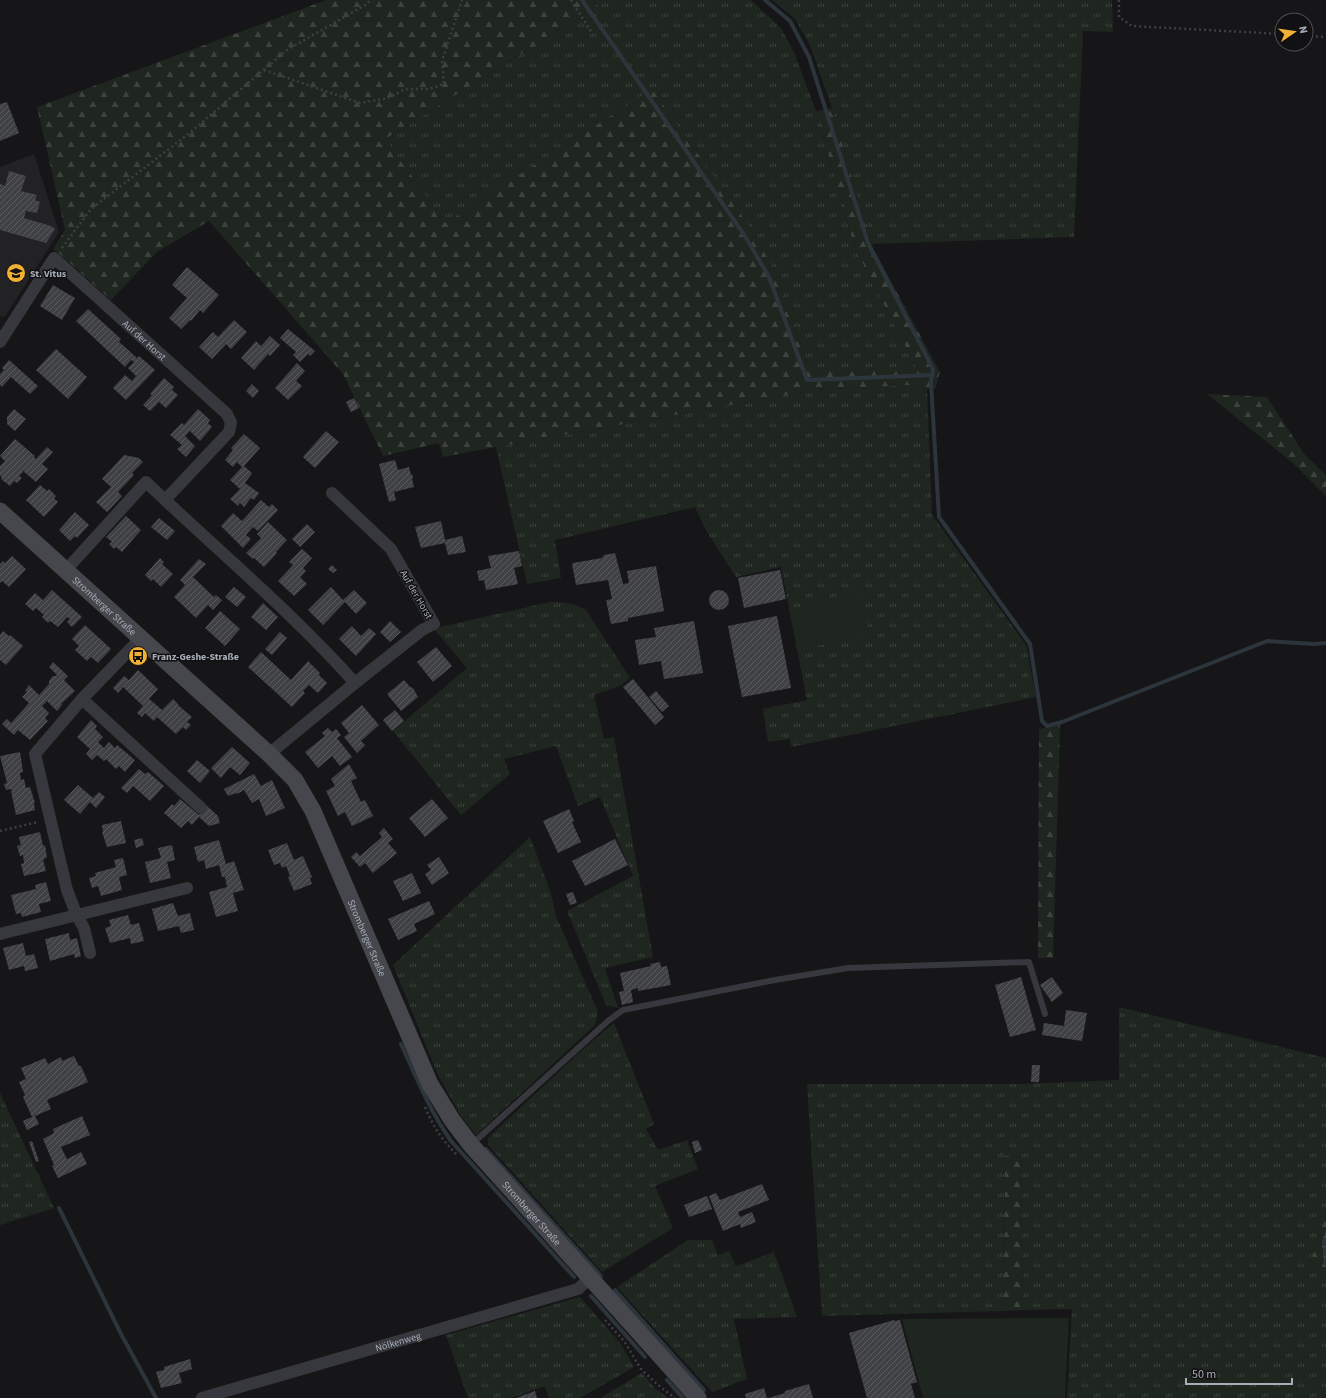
<svg xmlns="http://www.w3.org/2000/svg" width="1326" height="1398" viewBox="0 0 1326 1398" font-family="'Source Sans 3',sans-serif">
<style>
.built{fill:#222225}
.grass{fill:url(#grass-tufts)}
.forest{fill:url(#forest-firs)}
.pitch{fill:#1e261f}
.water{fill:url(#water-waves)}
.lines{fill:none;stroke-linecap:round;stroke-linejoin:round}
.stream{stroke:#2c353c;stroke-width:4}
.building{fill:url(#building-hatch)}
.path{stroke:#3d3f44;stroke-width:2.5;stroke-dasharray:2 3;stroke-linecap:butt}
.service{stroke:#37383d;stroke-width:6}
.minor{stroke:#37383d;stroke-width:12}
.secondary{stroke:#45474d;stroke-width:17}
.labels{text-anchor:middle;stroke-width:3;stroke-linejoin:round;paint-order:stroke}
.poi-label{font-size:10px;font-weight:bold;fill:#a8adb8;stroke:#111113;text-anchor:start}
.street-label{font-size:10px;fill:#a8adb8;stroke:#111113}
</style>
<defs>
<pattern id="grass-tufts" width="24" height="20" patternUnits="userSpaceOnUse"><rect width="24" height="20" fill="#1e261f"/><path d="M3 7l-1-3M5 7V3M7 7l1-3M15 17l-1-3M17 17v-4M19 17l1-3" fill="none" stroke="#3c433d"/></pattern>
<pattern id="forest-firs" width="22" height="20" patternUnits="userSpaceOnUse"><rect width="22" height="20" fill="#1e261f"/><path d="M5 1l3.5 6h-7zM16 11l3.5 6h-7z" fill="#3c433d"/></pattern>
<pattern id="water-waves" width="16" height="10" patternUnits="userSpaceOnUse"><rect width="16" height="10" fill="#2c353c"/><path d="M0 5q4-4 8 0t8 0" fill="none" stroke="#485056"/></pattern>
<pattern id="building-hatch" width="6" height="6" patternUnits="userSpaceOnUse"><rect width="6" height="6" fill="#404145"/><path d="M-1 1l2-2M0 6l6-6M5 7l2-2" fill="none" stroke="#595a5e"/></pattern>
</defs>
<rect width="100%" height="100%" fill="#161618"/>
<polygon class="built" points="34,154 59,232 6,315 2,318 0,315 0,167"/>
<g class="grass">
<polygon points="594,0 751,0 781,28 794,52 816,111 855,248 918,371 810,371 776,274 652,90 446,224 385,139 598,6"/>
<polygon points="772,0 1112,0 1113,32 1083,31 1074,237 871,244 832,108 810,45 795,19"/>
<polygon points="907,385 927,389 932,515 1026,645 1036,697 791,747 790,739 768,742 763,709 807,700 781,567 736,577 707,532 695,507 555,540 561,578 527,584 496,447 816,390"/>
<path d="M550,602c14,0 24,1 36,8l44,68 -10,8 -26,9 10,44 10,-2 39,220 -48,11 13,40 -12,-3 -39,-94 66,-35 -33,-79 -22,9 -22,-60 -52,13 6,15 -49,41 -68,-84 74,-63 -32,-38 9,-4z"/>
<polygon points="530,837 551,893 556,916 598,1012 595,1025 476,1135 461,1116 438,1075 393,965"/>
<polygon points="1119,1007 1326,1058 1326,1213 1310,1265 1326,1278 1326,1398 1067,1398 1072,1309 1023,1310 1021,1157 1005,1157 1004,1311 822,1316 807,1084 1021,1084 1119,1080"/>
<polygon points="614,1023 654,1124 646,1129 658,1150 687,1140 698,1169 655,1186 673,1228 602,1272 488,1145 488,1138 582,1050"/>
<polygon points="0,1093 54,1208 0,1225"/>
<polygon points="688,1240 712,1240 718,1255 729,1251 736,1266 774,1252 797,1317 734,1319 747,1379 712,1392 617,1287"/>
<polygon points="580,1297 621,1344 634,1367 580,1398 549,1398 545,1386 511,1398 468,1398 446,1335"/>
<polygon points="642,1373 655,1388 668,1398 600,1398"/>
</g>
<g class="forest">
<polygon points="326,0 594,0 598,6 385,139 446,223 652,89 752,230 776,274 810,371 918,371 855,248 816,111 832,108 871,244 940,372 935,389 927,389 907,385 816,390 496,447 443,457 439,443 383,456 343,374 209,221 157,252 111,300 62,256 53,249 65,230 37,107"/>
<polygon points="1207,394 1267,397 1304,454 1326,475 1326,496 1292,462"/>
<polygon points="1060,725 1053,958 1038,958 1039,729"/>
<polygon points="1005,1156 1021,1157 1023,1310 1004,1311"/>
<polygon points="1326,1213 1326,1278 1310,1265"/>
</g>
<g class="pitch">
<polygon points="860,593 869,634 798,650 789,609"/>
<polygon points="1069,1318 1065,1398 923,1398 902,1319"/>
</g>
<polygon class="water" points="1326,1230 1326,1266 1324,1264 1322,1241"/>
<g class="lines">
<g class="stream">
<polyline points="582,0 745,236 769,277 807,380 933,375"/>
<polyline points="765,0 790,21 809,57 868,243 933,369 931,382 939,517 1030,644 1042,721 1047,726 1062,722 1267,641 1314,644 1326,643"/>
<path d="M401,1044c15,33 29,67 50,97l123,136"/>
<polyline points="486,1149 601,1276"/>
<polyline points="59,1208 121,1334 156,1398"/>
<polyline points="615,1290 704,1390"/>
<polyline points="591,1296 645,1357"/>
<polyline points="667,1380 683,1398"/>
</g>
</g>
<g class="building">
<polygon points="7,102 19,133 0,141 0,104"/>
<polygon points="9,171 26,176 21,191 37,195 35,200 40,202 37,213 26,211 24,218 51,226 55,229 46,243 0,230 0,184 5,186"/>
<polygon points="187,267 219,295 203,313 200,310 191,321 190,320 181,329 169,318 187,298 172,285"/>
<polygon points="53,285 75,298 62,320 40,306"/>
<polygon points="88,309 121,339 119,342 125,347 137,358 139,356 155,370 126,400 113,388 125,375 132,381 136,376 128,368 134,362 131,360 125,367 76,321"/>
<polygon points="234,320 247,332 231,349 226,344 212,359 199,347 213,332 218,337"/>
<polygon points="288,329 315,351 310,356 308,354 300,362 293,355 296,352 280,338"/>
<polygon points="270,336 280,345 270,356 268,354 254,370 241,358 256,341 261,346"/>
<polygon points="56,349 87,377 68,399 36,370"/>
<polygon points="9,360 38,386 30,394 11,377 2,387 0,385 0,374 4,370 2,368"/>
<polygon points="297,363 305,371 296,381 302,386 288,400 275,388"/>
<polygon points="164,378 174,387 172,390 178,395 166,408 159,402 150,411 143,405 152,395 150,394"/>
<polygon points="252,384 259,391 253,398 246,391"/>
<polygon points="354,398 359,408 351,412 346,402"/>
<polygon points="14,409 26,419 15,431 7,424 7,417"/>
<polygon points="198,409 210,420 208,423 212,427 200,441 190,431 185,436 195,446 186,457 177,449 182,445 170,435 182,423 184,425"/>
<polygon points="326,431 339,442 315,468 303,457"/>
<polygon points="244,434 260,448 244,466 252,473 245,483 259,493 254,500 251,498 244,507 240,503 238,506 230,499 240,489 230,480 242,467 237,462 233,467 225,460 233,450 231,448"/>
<polygon points="15,439 35,456 34,457 36,459 47,447 53,452 42,464 48,469 36,482 22,470 23,472 19,476 22,478 17,483 14,481 10,486 1,479 2,478 0,475 0,466 5,461 0,456"/>
<polygon points="124,455 139,458 143,462 132,473 134,475 118,492 122,496 107,512 96,502 111,487 102,479"/>
<polygon points="395,460 398,470 409,467 411,475 412,474 413,478 412,479 414,487 394,492 396,500 389,502 379,464"/>
<polygon points="40,485 47,491 49,489 56,496 54,498 58,502 44,517 26,500"/>
<polygon points="261,500 269,507 272,504 278,510 258,531 253,527 251,529 246,535 251,539 243,548 221,526 233,513 242,521"/>
<polygon points="75,512 89,525 77,538 75,536 70,541 59,530"/>
<polygon points="126,516 141,530 122,552 116,547 114,549 109,544 112,542 106,537"/>
<polygon points="159,518 175,531 167,540 151,527"/>
<polygon points="441,521 445,540 462,536 466,552 448,555 445,543 421,548 415,527"/>
<polygon points="268,522 287,540 276,552 277,553 264,567 254,558 253,559 246,553 261,538 257,534"/>
<polygon points="307,524 315,532 300,547 292,539"/>
<polygon points="302,549 312,558 303,568 306,571 300,577 307,584 294,596 278,581 293,565 289,562"/>
<polygon points="519,551 522,566 514,568 518,584 486,590 484,580 479,581 477,571 491,568 488,556"/>
<polygon points="615,553 623,584 629,583 627,571 656,566 664,611 628,618 628,621 611,624 606,600 612,599 608,580 576,585 572,564 573,563 602,558 604,555"/>
<polygon points="12,556 26,569 9,587 2,581 0,583 0,564 3,561 5,563"/>
<polygon points="160,558 164,562 162,564 173,574 161,587 153,579 151,581 145,575"/>
<polygon points="199,559 206,564 193,577 214,597 216,595 222,600 213,610 208,605 196,618 174,597 185,585 180,580"/>
<polygon points="332,565 337,570 333,573 328,569"/>
<polygon points="780,570 786,599 744,608 738,578"/>
<polygon points="234,587 246,597 237,607 225,597"/>
<polygon points="331,587 343,600 354,590 367,603 356,614 345,602 323,625 308,610"/>
<circle cx="719" cy="600" r="10"/>
<polygon points="52,590 82,617 72,627 67,622 70,619 67,617 58,627 50,621 48,623 42,617 44,615 36,608 33,611 25,604 35,593 43,600"/>
<polygon points="263,603 278,617 266,630 251,617"/>
<polygon points="220,611 240,629 225,646 205,628"/>
<polygon points="777,616 791,688 742,697 728,626"/>
<polygon points="390,621 401,632 390,642 380,632"/>
<polygon points="694,621 703,673 664,679 661,661 639,665 635,640 656,637 654,628"/>
<polygon points="85,625 111,649 98,663 91,657 87,661 75,650 79,646 72,639"/>
<polygon points="352,626 361,636 369,628 376,634 356,656 339,639"/>
<polygon points="3,631 9,636 10,635 23,646 6,665 0,660 0,635"/>
<polygon points="280,632 287,638 272,655 265,649"/>
<polygon points="436,647 452,666 433,682 417,662"/>
<polygon points="261,652 291,680 308,661 320,673 319,675 327,683 318,693 309,685 303,691 305,693 292,707 248,667"/>
<polygon points="53,662 68,676 64,680 75,691 61,704 62,705 57,711 47,701 42,706 49,713 45,718 48,721 30,740 18,730 14,735 2,724 7,719 11,723 29,703 22,697 27,692 25,691 29,685 39,695 49,684 49,681 53,676 56,676 57,675 49,667"/>
<polygon points="138,670 158,689 149,699 154,703 162,710 173,699 178,704 178,705 192,717 187,722 191,725 186,730 183,727 176,734 157,717 154,721 145,713 142,717 137,713 143,706 123,687 118,693 113,688 124,676 129,680"/>
<polygon points="633,679 664,717 655,725 623,687"/>
<polygon points="404,680 410,687 413,688 418,697 401,711 387,694"/>
<polygon points="656,691 669,706 662,712 649,697"/>
<polygon points="362,705 379,725 361,741 365,745 357,753 344,737 349,733 341,723"/>
<polygon points="395,710 404,721 392,731 383,720"/>
<polygon points="91,720 97,726 95,729 103,737 98,742 104,748 109,742 115,748 117,745 135,760 125,772 119,766 116,769 106,759 104,761 97,755 92,760 86,754 90,749 77,737"/>
<polygon points="328,728 332,732 336,729 341,735 337,738 352,757 340,766 332,756 318,768 305,752 325,736 322,733"/>
<polygon points="232,747 250,763 240,775 230,767 221,778 211,768"/>
<polygon points="20,752 23,772 20,773 21,780 24,779 26,788 30,787 35,803 34,803 35,810 16,815 11,791 13,791 10,789 6,790 4,784 7,783 0,756"/>
<polygon points="197,760 210,771 200,783 187,771"/>
<polygon points="349,764 357,778 351,781 361,802 365,800 373,816 352,826 345,812 338,816 326,791 335,786 331,779"/>
<polygon points="139,769 145,774 148,772 164,786 150,801 133,786 127,793 121,788"/>
<polygon points="254,774 261,786 272,780 285,808 266,816 259,799 252,803 244,790 237,794 236,793 228,796 224,789"/>
<polygon points="78,785 93,798 99,792 105,797 96,808 90,802 80,814 64,800"/>
<polygon points="180,799 199,815 207,806 218,816 220,823 209,826 199,817 192,825 188,821 181,828 164,813 172,804 174,806"/>
<polygon points="432,799 448,818 425,837 409,818"/>
<polygon points="569,809 574,821 572,822 581,842 558,853 543,821"/>
<polygon points="121,821 126,843 107,847 102,832 103,832 102,825"/>
<polygon points="384,828 393,839 388,843 397,853 373,873 365,863 360,867 351,857 356,852 360,856 382,837 379,833"/>
<polygon points="40,832 43,846 45,845 47,857 43,860 46,871 24,876 21,864 24,863 23,855 20,856 17,846 21,845 19,837"/>
<polygon points="142,838 144,845 136,848 134,840"/>
<polygon points="615,839 628,865 585,886 572,861"/>
<polygon points="219,840 226,864 234,861 244,890 233,893 238,911 216,917 209,892 227,887 225,877 222,877 219,865 206,869 204,860 198,862 194,847"/>
<polygon points="287,843 294,860 303,856 312,877 310,878 312,884 294,891 288,877 290,876 286,866 282,868 280,863 274,865 268,850"/>
<polygon points="172,845 175,860 167,862 171,878 150,883 145,862 161,858 158,848"/>
<polygon points="439,857 449,873 432,885 425,874 431,870 427,865"/>
<polygon points="123,858 127,875 119,877 122,890 101,896 98,886 92,888 89,878 96,876 95,873 116,867 114,860"/>
<polygon points="412,873 421,893 403,901 393,881"/>
<polygon points="46,882 51,901 39,904 41,912 22,917 21,913 16,914 11,895 36,889 35,885"/>
<polygon points="573,892 577,903 570,905 566,894"/>
<polygon points="429,901 435,914 414,924 417,931 398,940 388,919"/>
<polygon points="173,903 178,916 190,913 194,930 181,933 179,926 158,931 152,909"/>
<polygon points="128,915 131,925 139,923 144,941 131,944 130,938 110,943 105,928 111,926 109,920"/>
<polygon points="69,933 70,940 77,938 81,956 75,958 74,954 50,961 45,939"/>
<polygon points="23,943 26,956 34,954 38,968 25,971 24,966 9,970 3,948"/>
<polygon points="660,962 661,967 667,966 671,985 638,991 638,988 631,990 633,1002 622,1005 619,992 624,991 620,973 651,966 650,964"/>
<polygon points="1021,977 1036,1030 1010,1037 995,985"/>
<polygon points="1052,977 1063,993 1052,1002 1040,985"/>
<polygon points="1066,1010 1087,1013 1082,1041 1042,1035 1044,1023 1064,1026"/>
<polygon points="74,1056 79,1066 81,1066 88,1082 47,1100 51,1109 35,1116 39,1124 27,1130 23,1121 32,1117 23,1097 25,1095 19,1082 26,1079 21,1068 45,1058 48,1064 61,1057 62,1061"/>
<polygon points="1032,1065 1040,1065 1039,1082 1031,1082"/>
<polygon points="82,1116 90,1135 61,1147 67,1159 81,1152 87,1164 58,1178 52,1166 54,1165 43,1139 54,1133 53,1129"/>
<polygon points="698,1140 702,1150 695,1153 692,1142"/>
<polygon points="32,1141 39,1161 36,1162 29,1142"/>
<polygon points="762,1184 769,1200 738,1212 740,1217 752,1212 756,1222 741,1228 740,1224 723,1231 709,1196 716,1193 720,1200"/>
<polygon points="707,1196 712,1209 689,1217 684,1205"/>
<polygon points="894,1320 894,1321 900,1320 917,1382 911,1384 915,1398 867,1398 849,1333"/>
<polygon points="190,1359 192,1369 179,1373 182,1383 161,1388 156,1372 164,1370 164,1367"/>
<polygon points="809,1384 813,1398 769,1398 785,1393 785,1391"/>
<polygon points="764,1388 767,1398 746,1398 745,1394"/>
<polygon points="535,1391 537,1398 516,1398"/>
</g>
<g class="lines">
<g class="path">
<polyline points="571,0 592,33"/>
<polyline points="1119,0 1119,17 1132,26 1282,34"/>
<polyline points="1306,36 1326,37"/>
<polyline points="264,70 360,103 388,98 405,89 429,89 444,84 442,61 462,0"/>
<polyline points="62,248 91,209 187,135 287,50 367,4 370,0"/>
<polyline points="0,831 38,822"/>
<path d="M425,1107c9,21 17,33 33,49"/>
<polyline points="605,1320 624,1341 641,1369 658,1385 675,1398"/>
</g>
<polyline class="service" points="472,1144 608,1021 623,1010 775,980 848,968 1029,962 1045,1014"/>
<g class="minor">
<path id="s1" d="M0,342l54,-84 173,156 4,9 -2,9 -64,68"/>
<path d="M65,571l81,-89c70,67 145,129 209,201"/>
<polyline points="82,699 201,808"/>
<polyline points="269,754 355,683 422,630 434,624 391,549 332,493"/>
<polyline points="0,934 187,888"/>
<polyline points="90,953 84,928 77,916 67,890 35,754 82,699 140,639"/>
<path id="s2" d="M202,1398l376,-109 12,-11"/>
</g>
<path class="secondary" id="s3" d="M0,511l269,243 26,26 18,31 117,273 22,36 19,25 227,253"/>
</g>
<defs>
<g id="school-disc" transform="scale(1)"><circle r="9.5" fill="#f2b134" stroke="#111113"/><path d="M0-5L7-2L0 1L-7-2ZM-4 1L0 2.5L4 1V4Q0 6-4 4Z" fill="#111"/></g>
<g id="bus-disc" transform="scale(1)"><circle r="9.5" fill="#f2b134" stroke="#111113"/><path d="M-5-6H5V4H4V6H2V4H-2V6H-4V4H-5ZM-3.5-4V0h7V-4ZM-3.5 1.2v1.5H-2V1.2ZM2 1.2v1.5H3.5V1.2Z" fill="#111"/></g>
</defs>
<g fill-rule="evenodd">
<use href="#school-disc" x="16" y="273"/>
<use href="#bus-disc" x="138" y="656"/>
</g>
<g class="labels">
<g class="poi-label">
<text x="30" y="277">St. Vitus</text>
<text x="152" y="660">Franz-Geshe-Straße</text>
</g>
<g class="street-label">
<text dy="4" stroke="none"><textPath href="#s1" startOffset="222">Auf der Horst</textPath></text>
<text transform="translate(417 594) rotate(60)" y="4">Auf der Horst</text>
<text dy="4" stroke="none"><textPath href="#s3" startOffset="141">Stromberger Straße</textPath></text>
<text dy="4" stroke="none"><textPath href="#s3" startOffset="573">Stromberger Straße</textPath></text>
<text dy="4" stroke="none"><textPath href="#s3" startOffset="897">Stromberger Straße</textPath></text>
<text dy="4" stroke="none"><textPath href="#s2" startOffset="204">Nölkenweg</textPath></text>
</g>
</g>
<g transform="translate(1294 32) rotate(77)"><circle r="19" fill="#111113" stroke="#4d4f55"/>
<path d="M0-3L7 15L0 10L-7 15Z" fill="#f2b134"/>
<text y="-6" font-size="11" font-weight="bold" text-anchor="middle" fill="#a8adb8">N</text>
</g>
<path d="M1186 1378v6h106v-6" fill="none" stroke="#a8adb8" stroke-width="2"/>
<text x="1192" y="1378" font-size="12" fill="#a8adb8" stroke="#111113" stroke-width="3" paint-order="stroke">50 m</text>
</svg>
